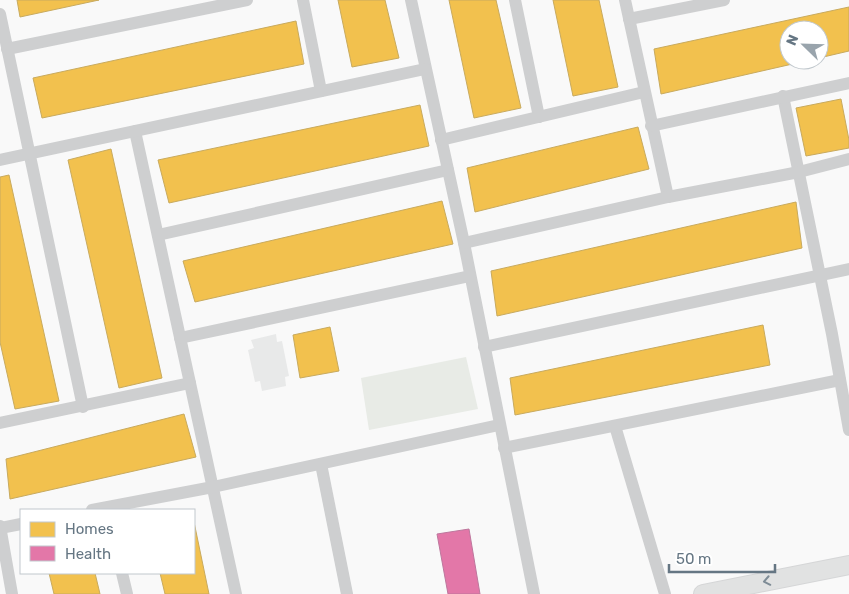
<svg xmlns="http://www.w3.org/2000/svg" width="849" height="594" viewBox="0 0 849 594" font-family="Rubik,sans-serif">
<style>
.built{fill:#e8e9e9}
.green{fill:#e8ebe6}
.homes{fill:#f2c14e;stroke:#c8aa5e}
.health{fill:#e377a8;stroke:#bd779d}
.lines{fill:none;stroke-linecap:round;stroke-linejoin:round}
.secondary-casing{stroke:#d5d6d7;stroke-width:20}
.street{stroke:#cecfd0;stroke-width:12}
.secondary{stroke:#e1e2e2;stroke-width:18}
.oneway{stroke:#7e8c96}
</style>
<rect width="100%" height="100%" fill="#f9f9f9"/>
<polygon class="built" points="276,334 277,342 282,341 289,376 285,377 286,386 262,391 260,381 255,382 248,350 254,348 251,340"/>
<polygon class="green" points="466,357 478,409 369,430 361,378"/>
<g class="homes">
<polygon points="17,0 99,0 20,17"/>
<polygon points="338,0 385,0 399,58 352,67"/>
<polygon points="449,0 496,0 521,108 474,118"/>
<polygon points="553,0 599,0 618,87 573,96"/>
<polygon points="849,7 849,51 819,58 819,30 789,30 789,60 810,60 661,94 654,49"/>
<polygon points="296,21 304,64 42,118 33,78"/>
<polygon points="841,99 849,140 849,148 806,156 796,108"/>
<polygon points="420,105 429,146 169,203 158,160"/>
<polygon points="638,127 649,169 475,212 467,168"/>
<polygon points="111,149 162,378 119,388 68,160"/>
<polygon points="9,175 59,401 15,409 0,342 0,177"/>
<polygon points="442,201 453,244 195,302 183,261"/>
<polygon points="796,202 802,248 497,316 491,271"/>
<polygon points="763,325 770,365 515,415 510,378"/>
<polygon points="330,327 339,371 300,378 293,335"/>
<polygon points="184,414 196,457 10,499 6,459"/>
<polygon points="194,522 209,594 165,594 160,573 194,573"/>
<polygon points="49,573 95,573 100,594 54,594"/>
</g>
<polygon class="health" points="469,529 480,594 448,594 437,534"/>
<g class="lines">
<g class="secondary-casing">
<polyline id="secondary" points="703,594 849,565"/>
</g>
<g class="street">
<polyline points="303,0 321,91"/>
<polyline points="411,0 464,243 534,594"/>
<polyline points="515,0 539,117"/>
<polyline points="625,0 668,197"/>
<polyline points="0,14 83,407"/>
<polyline points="629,19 724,0"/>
<polyline points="7,49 247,0"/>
<polyline points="783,96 832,334 849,430"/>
<polyline points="651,126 849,83"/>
<polyline points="135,131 236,594"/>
<polyline points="441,140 644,92"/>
<polyline points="0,160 425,69"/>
<polyline points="158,235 448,170"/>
<polyline points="464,243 668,197 799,172 849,159"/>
<polyline points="180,338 470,276"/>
<polyline points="484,347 849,269"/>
<polyline points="0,423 190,383"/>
<polyline points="615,426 665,594"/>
<polyline points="504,448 840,380"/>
<polyline points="321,464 347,594"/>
<polyline points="92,510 213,487 499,425"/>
<polyline points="0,526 12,594"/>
<polyline points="0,528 21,524"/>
<polyline points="122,573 127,594"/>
</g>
<use href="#secondary" class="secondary"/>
</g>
<defs><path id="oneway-chevron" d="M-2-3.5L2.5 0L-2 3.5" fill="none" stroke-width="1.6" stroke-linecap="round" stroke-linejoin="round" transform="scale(1.25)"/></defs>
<use class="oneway" href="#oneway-chevron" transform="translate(767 581) rotate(169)"/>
<rect x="20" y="509" width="175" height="65" fill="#ffffff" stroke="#c1c8cd"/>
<rect x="30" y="522" width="25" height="15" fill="#f2c14e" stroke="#c1c8cd"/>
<text x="65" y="534" font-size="15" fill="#657683">Homes</text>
<rect x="30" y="546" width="25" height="15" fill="#e377a8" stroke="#c1c8cd"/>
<text x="65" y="559" font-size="15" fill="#657683">Health</text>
<g transform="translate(804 45) rotate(293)"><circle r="24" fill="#ffffff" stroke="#c1c8cd"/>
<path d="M0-4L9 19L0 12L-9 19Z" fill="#99a4ac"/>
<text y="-8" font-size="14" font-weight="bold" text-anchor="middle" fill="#657683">N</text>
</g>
<path d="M669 564v8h106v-8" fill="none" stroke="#657683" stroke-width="2.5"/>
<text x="676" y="564" font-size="15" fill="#657683" stroke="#ffffff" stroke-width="4" paint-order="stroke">50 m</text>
</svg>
